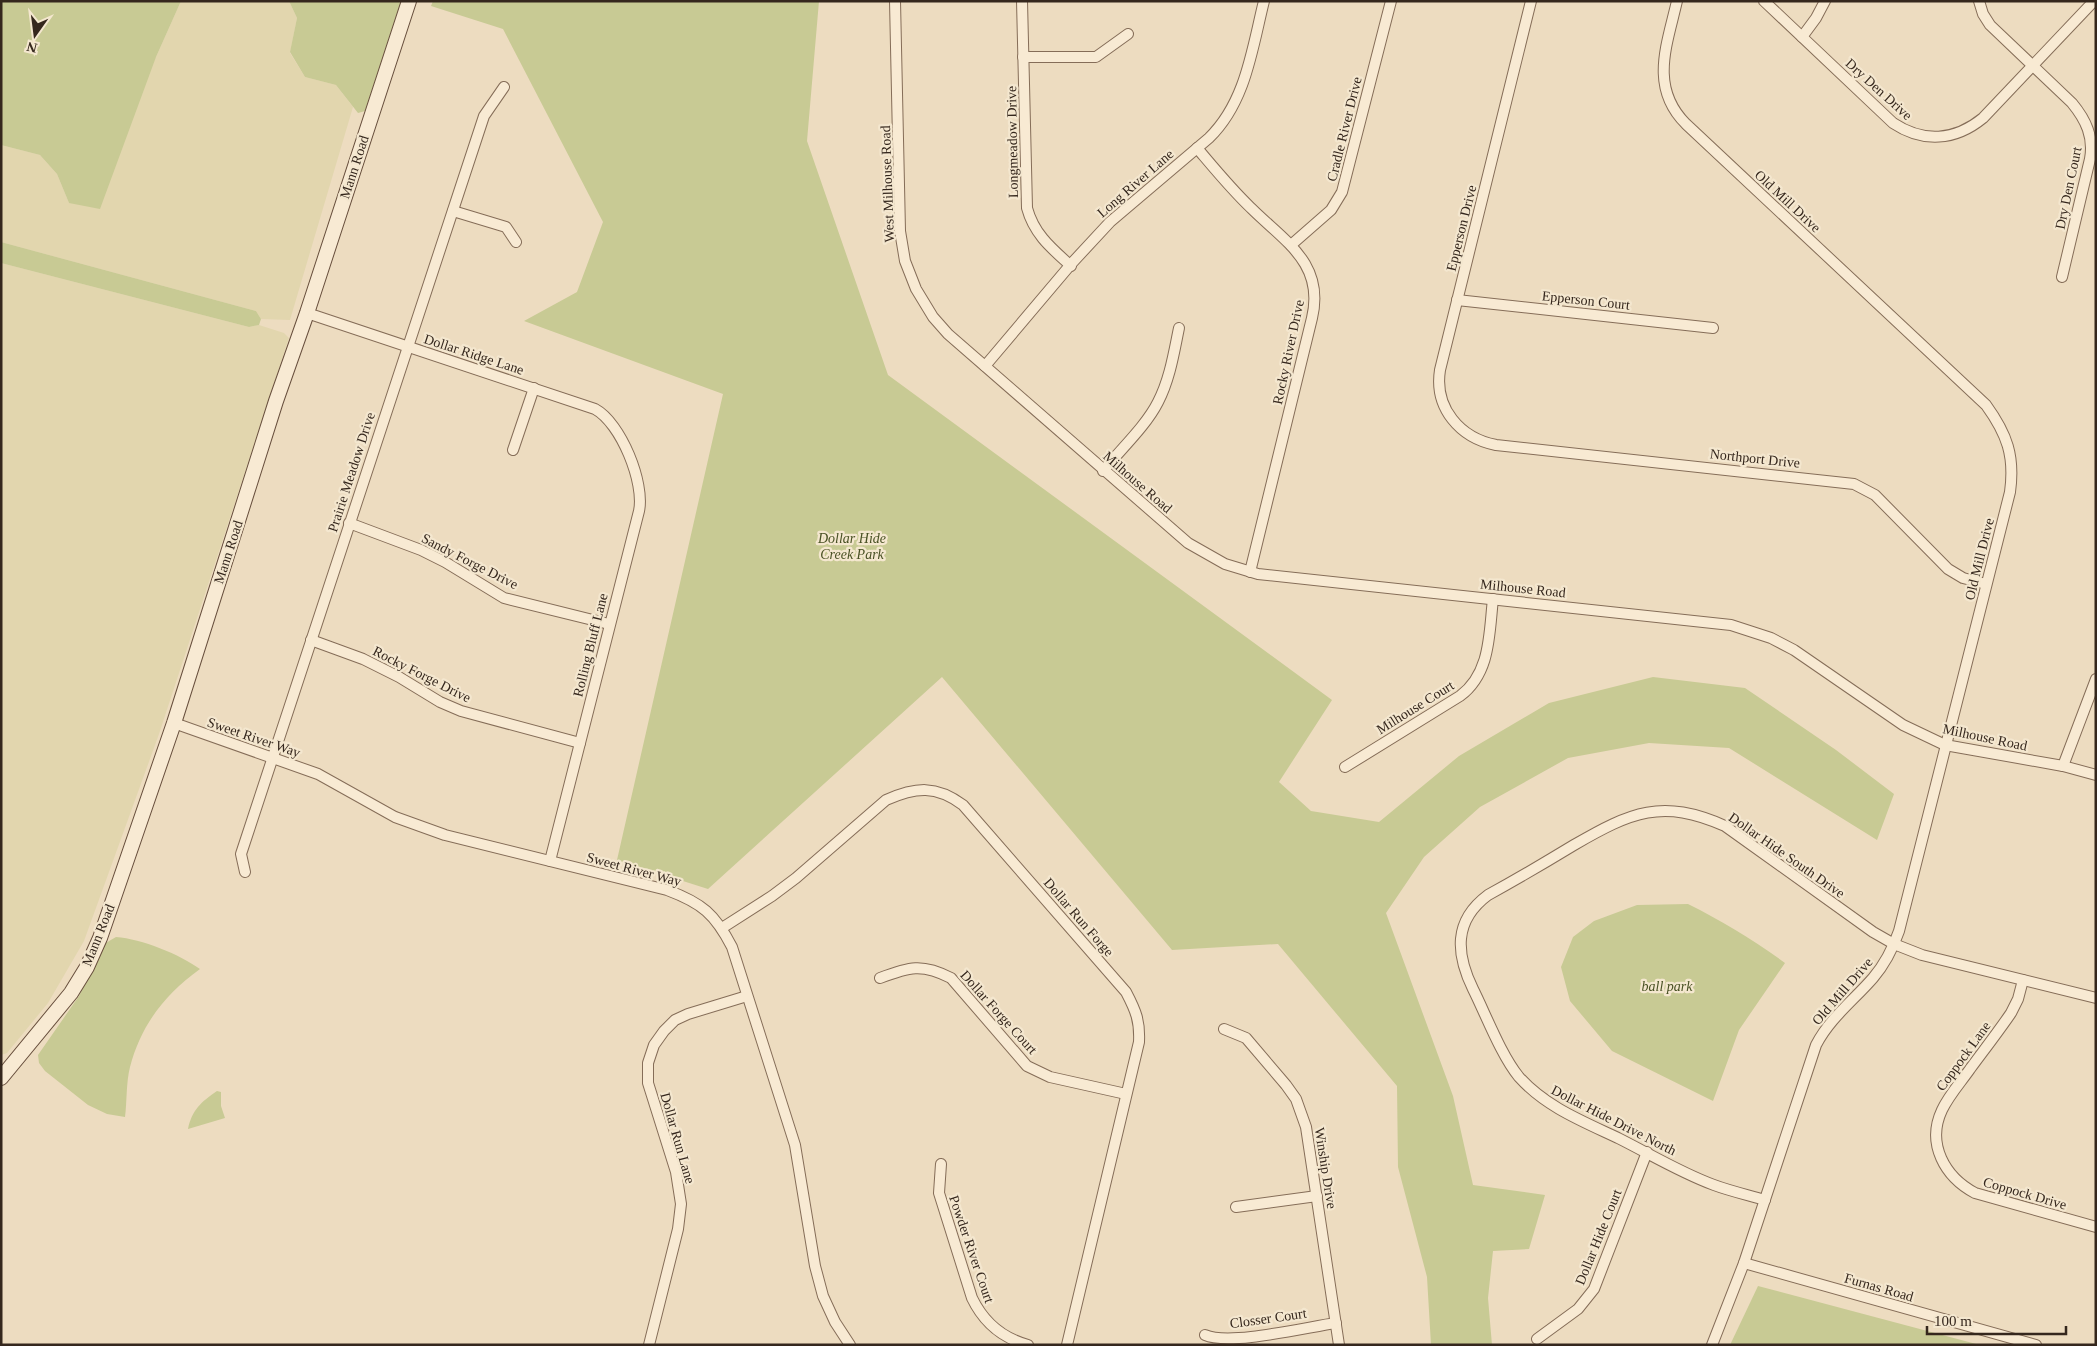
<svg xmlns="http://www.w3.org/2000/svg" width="2097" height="1346" viewBox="0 0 2097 1346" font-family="'Times New Roman',serif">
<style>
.farmland{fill:#e2d6ae}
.green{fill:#c8ca94}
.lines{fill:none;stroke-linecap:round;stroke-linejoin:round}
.street-casing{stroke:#856d58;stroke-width:12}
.secondary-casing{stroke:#674e3c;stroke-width:16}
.street{stroke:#f8ead3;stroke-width:10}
.secondary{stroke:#f8ead3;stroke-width:14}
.labels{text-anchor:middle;stroke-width:4.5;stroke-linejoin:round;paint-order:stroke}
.street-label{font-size:14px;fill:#35271d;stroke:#f4e7cf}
.park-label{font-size:14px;font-style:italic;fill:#495124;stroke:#f4e7cf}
</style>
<rect width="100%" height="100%" fill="#eddcc0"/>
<g class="farmland">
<polygon points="181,1 289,1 297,18 290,53 305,77 336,85 353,107 290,320 261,319 256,311 1,242 1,145 40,155 57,174 69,203 156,57"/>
<polygon points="1,263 249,327 259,325 284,333 289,338 159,734 84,941 48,1003 7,1053 1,1055"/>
</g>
<g class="green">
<polygon points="1,1 181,1 156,57 100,209 69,203 57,174 40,155 1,145"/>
<polygon points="289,1 401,1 365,111 358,113 336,85 305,77 290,52 297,18"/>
<polygon points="433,1 819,1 807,141 888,375 1332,700 1279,782 1311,811 1379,822 1459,756 1549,703 1653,677 1745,688 1836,750 1894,794 1877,840 1729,748 1649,743 1568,758 1480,807 1424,857 1386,913 1453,1096 1473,1185 1545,1195 1529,1249 1493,1251 1488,1298 1492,1345 1431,1345 1427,1277 1398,1167 1397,1086 1278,944 1172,950 942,677 708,889 617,860 723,394 524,321 577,292 603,222 503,29 431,6"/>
<polygon points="1,242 256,311 261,319 259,325 249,327 1,263"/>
<path d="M1688,904c34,17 66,36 97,59l-46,67 -26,71 -101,-50 -42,-50 -9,-34 12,-30 21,-16 43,-16z"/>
<path d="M116,937c26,2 63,17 84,32 -35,25 -59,56 -70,98 -4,16 -3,34 -5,50l-18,-3 -19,-9 -43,-34 -6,-8 -1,-8 41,-59 25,-52z"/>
<path d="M217,1091l4,1v14l4,12 -37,11c4,-19 13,-27 29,-38z"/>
<polygon points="1758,1286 1980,1345 1730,1345"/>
</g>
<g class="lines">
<g class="street-casing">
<g id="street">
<polyline points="895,1 900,231 905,261 916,289 933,317 948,334 1188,543 1225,564 1258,574 1731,625 1771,638 1794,650 1903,725 1945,745 2063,766 2096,775"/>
<path d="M1022,1l5,207c7,26 24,40 44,58"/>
<path d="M1531,1l-91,369c-6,38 20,68 56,75l358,39 21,11 73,74 15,9 23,6"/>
<path d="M1677,1c-10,44 -28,86 9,123l300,281c21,29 29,51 24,87l-111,439c-6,17 -14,33 -26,47 -20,23 -43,40 -57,67l-72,218 -32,82"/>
<path d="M1764,1l129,122c30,20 62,18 90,-5l111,-117"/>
<path d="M1979,1l4,13 7,11 82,78c14,17 22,34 18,56l-28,118"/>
<polyline points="1802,37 1816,18 1825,1"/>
<polyline points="1023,57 1096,57 1128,34"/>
<path d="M1197,148c17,20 34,41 54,60 33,33 74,55 61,110l-62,254"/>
<polyline points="453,211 506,227 516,242"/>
<polyline points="1291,245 1331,210 1342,192 1391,1"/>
<polyline points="1457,300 1713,328"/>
<path d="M307,313l288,96c26,14 50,74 44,102l-89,350"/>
<path d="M985,366l87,-103 38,-41 99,-84c37,-36 43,-89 55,-137"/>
<polyline points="513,450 534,388"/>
<path d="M1103,471c17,-21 43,-45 55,-69 12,-23 16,-50 21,-74"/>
<polyline points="349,523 421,550 445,562 504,598 609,624"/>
<polyline points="311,640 363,659 399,677 440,702 461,711 580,743"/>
<path d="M174,723l144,51 77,43 50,18 222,55c35,13 48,24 65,57l63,198 20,121 8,30 12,26 15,23"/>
<polyline points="2063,766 2096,679"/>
<path d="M1345,767l115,-71c31,-23 29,-63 33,-97"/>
<polyline points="245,872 241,854 484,116 504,87"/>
<path d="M722,928l50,-32 24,-18 90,-78c30,-13 50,-15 77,5l163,187c10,19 14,29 13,50l-72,303"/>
<path d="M880,978c29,-11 42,-15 71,0l76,88 23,11 76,17"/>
<path d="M2023,980l-5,19 -7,14c-13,19 -27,37 -41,56 -9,13 -21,26 -28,41 -16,34 3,67 33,83l121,34"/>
<polyline points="1224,1029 1246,1038 1286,1085 1296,1099 1306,1127 1339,1345"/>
<path d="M941,1164l-2,29 33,105c12,25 30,40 56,47"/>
<path d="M1765,1200c-17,-5 -35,-9 -51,-15 -33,-12 -64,-31 -96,-47 -36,-17 -72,-31 -99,-61 -18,-22 -33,-62 -46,-88 -17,-35 -20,-68 15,-94 29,-16 58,-33 86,-50 57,-33 88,-47 151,-19l148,106 21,12 28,11 174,43"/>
<polyline points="1236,1207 1317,1196"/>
<polyline points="1744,1263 2036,1345"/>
<path d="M1205,1335c25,11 102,-8 131,-12"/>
<polyline points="1537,1339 1578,1309 1594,1289 1647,1152"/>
<polyline points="649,1345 678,1229 681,1204 676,1172 648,1083 648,1063 654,1045 664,1031 675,1020 688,1014 747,996"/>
</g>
</g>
<g class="secondary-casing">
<polyline id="secondary" points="1,1078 71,993 87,967 100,938 174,723 276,401 307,313 409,1"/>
</g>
<use href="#street" class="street"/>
<use href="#secondary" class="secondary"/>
</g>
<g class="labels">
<g class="street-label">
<text transform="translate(1879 89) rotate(42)" y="5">Dry Den Drive</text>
<text transform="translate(1344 129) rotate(-76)" y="5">Cradle River Drive</text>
<text transform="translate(1012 142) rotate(-91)" y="5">Longmeadow Drive</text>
<text transform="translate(354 167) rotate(-72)" y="5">Mann Road</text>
<text transform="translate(1135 183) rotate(-41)" y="5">Long River Lane</text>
<text transform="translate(887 184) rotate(-92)" y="5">West Milhouse Road</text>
<text transform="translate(2068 188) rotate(-78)" y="5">Dry Den Court</text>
<text transform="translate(1788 201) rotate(43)" y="5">Old Mill Drive</text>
<text transform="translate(1461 228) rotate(-76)" y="5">Epperson Drive</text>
<text transform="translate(1586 300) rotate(6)" y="5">Epperson Court</text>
<text transform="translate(1288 352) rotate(-78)" y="5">Rocky River Drive</text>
<text transform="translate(474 354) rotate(18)" y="5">Dollar Ridge Lane</text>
<text transform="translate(1755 458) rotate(6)" y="5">Northport Drive</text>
<text transform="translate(351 472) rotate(-72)" y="5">Prairie Meadow Drive</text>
<text transform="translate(1138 482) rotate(41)" y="5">Milhouse Road</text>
<text transform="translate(228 552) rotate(-72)" y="5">Mann Road</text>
<text transform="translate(1979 559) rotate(-76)" y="5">Old Mill Drive</text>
<text transform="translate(470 561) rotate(27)" y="5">Sandy Forge Drive</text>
<text transform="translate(1523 588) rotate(6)" y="5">Milhouse Road</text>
<text transform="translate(590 645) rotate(-76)" y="5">Rolling Bluff Lane</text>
<text transform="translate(422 674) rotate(27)" y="5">Rocky Forge Drive</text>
<text transform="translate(1415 707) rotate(-32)" y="5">Milhouse Court</text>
<text transform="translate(254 737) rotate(19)" y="5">Sweet River Way</text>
<text transform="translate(1985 737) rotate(12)" y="5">Milhouse Road</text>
<text transform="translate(1787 855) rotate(35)" y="5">Dollar Hide South Drive</text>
<text transform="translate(634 869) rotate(15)" y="5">Sweet River Way</text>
<text transform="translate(1079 917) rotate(49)" y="5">Dollar Run Forge</text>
<text transform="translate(98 935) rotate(-68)" y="5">Mann Road</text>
<text transform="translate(1842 991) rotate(-49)" y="5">Old Mill Drive</text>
<text transform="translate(999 1012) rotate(48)" y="5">Dollar Forge Court</text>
<text transform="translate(1963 1056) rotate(-54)" y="5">Coppock Lane</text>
<text transform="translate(1614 1120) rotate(27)" y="5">Dollar Hide Drive North</text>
<text transform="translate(678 1138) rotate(74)" y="5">Dollar Run Lane</text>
<text transform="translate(1326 1168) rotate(81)" y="5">Winship Drive</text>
<text transform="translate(2025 1193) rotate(16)" y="5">Coppock Drive</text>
<text transform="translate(1598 1237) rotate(-68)" y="5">Dollar Hide Court</text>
<text transform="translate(972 1249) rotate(71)" y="5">Powder River Court</text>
<text transform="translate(1879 1287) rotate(16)" y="5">Furnas Road</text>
<text transform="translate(1268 1318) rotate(-8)" y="5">Closser Court</text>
</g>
<g class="park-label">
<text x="852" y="543">Dollar Hide<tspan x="852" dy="16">Creek Park</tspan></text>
<text x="1667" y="991">ball park</text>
</g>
</g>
<rect width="2097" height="1346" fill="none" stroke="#35271d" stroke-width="5"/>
<g transform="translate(35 35) rotate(194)" stroke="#f4e7cf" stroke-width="4" paint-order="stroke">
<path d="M0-4L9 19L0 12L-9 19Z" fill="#35271d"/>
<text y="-8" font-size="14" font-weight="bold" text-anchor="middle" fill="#35271d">N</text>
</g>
<path d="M1927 1326v8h139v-8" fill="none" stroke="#35271d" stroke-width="2.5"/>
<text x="1934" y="1326" font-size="15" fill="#35271d" stroke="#f4e7cf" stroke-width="4" paint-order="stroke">100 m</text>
</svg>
